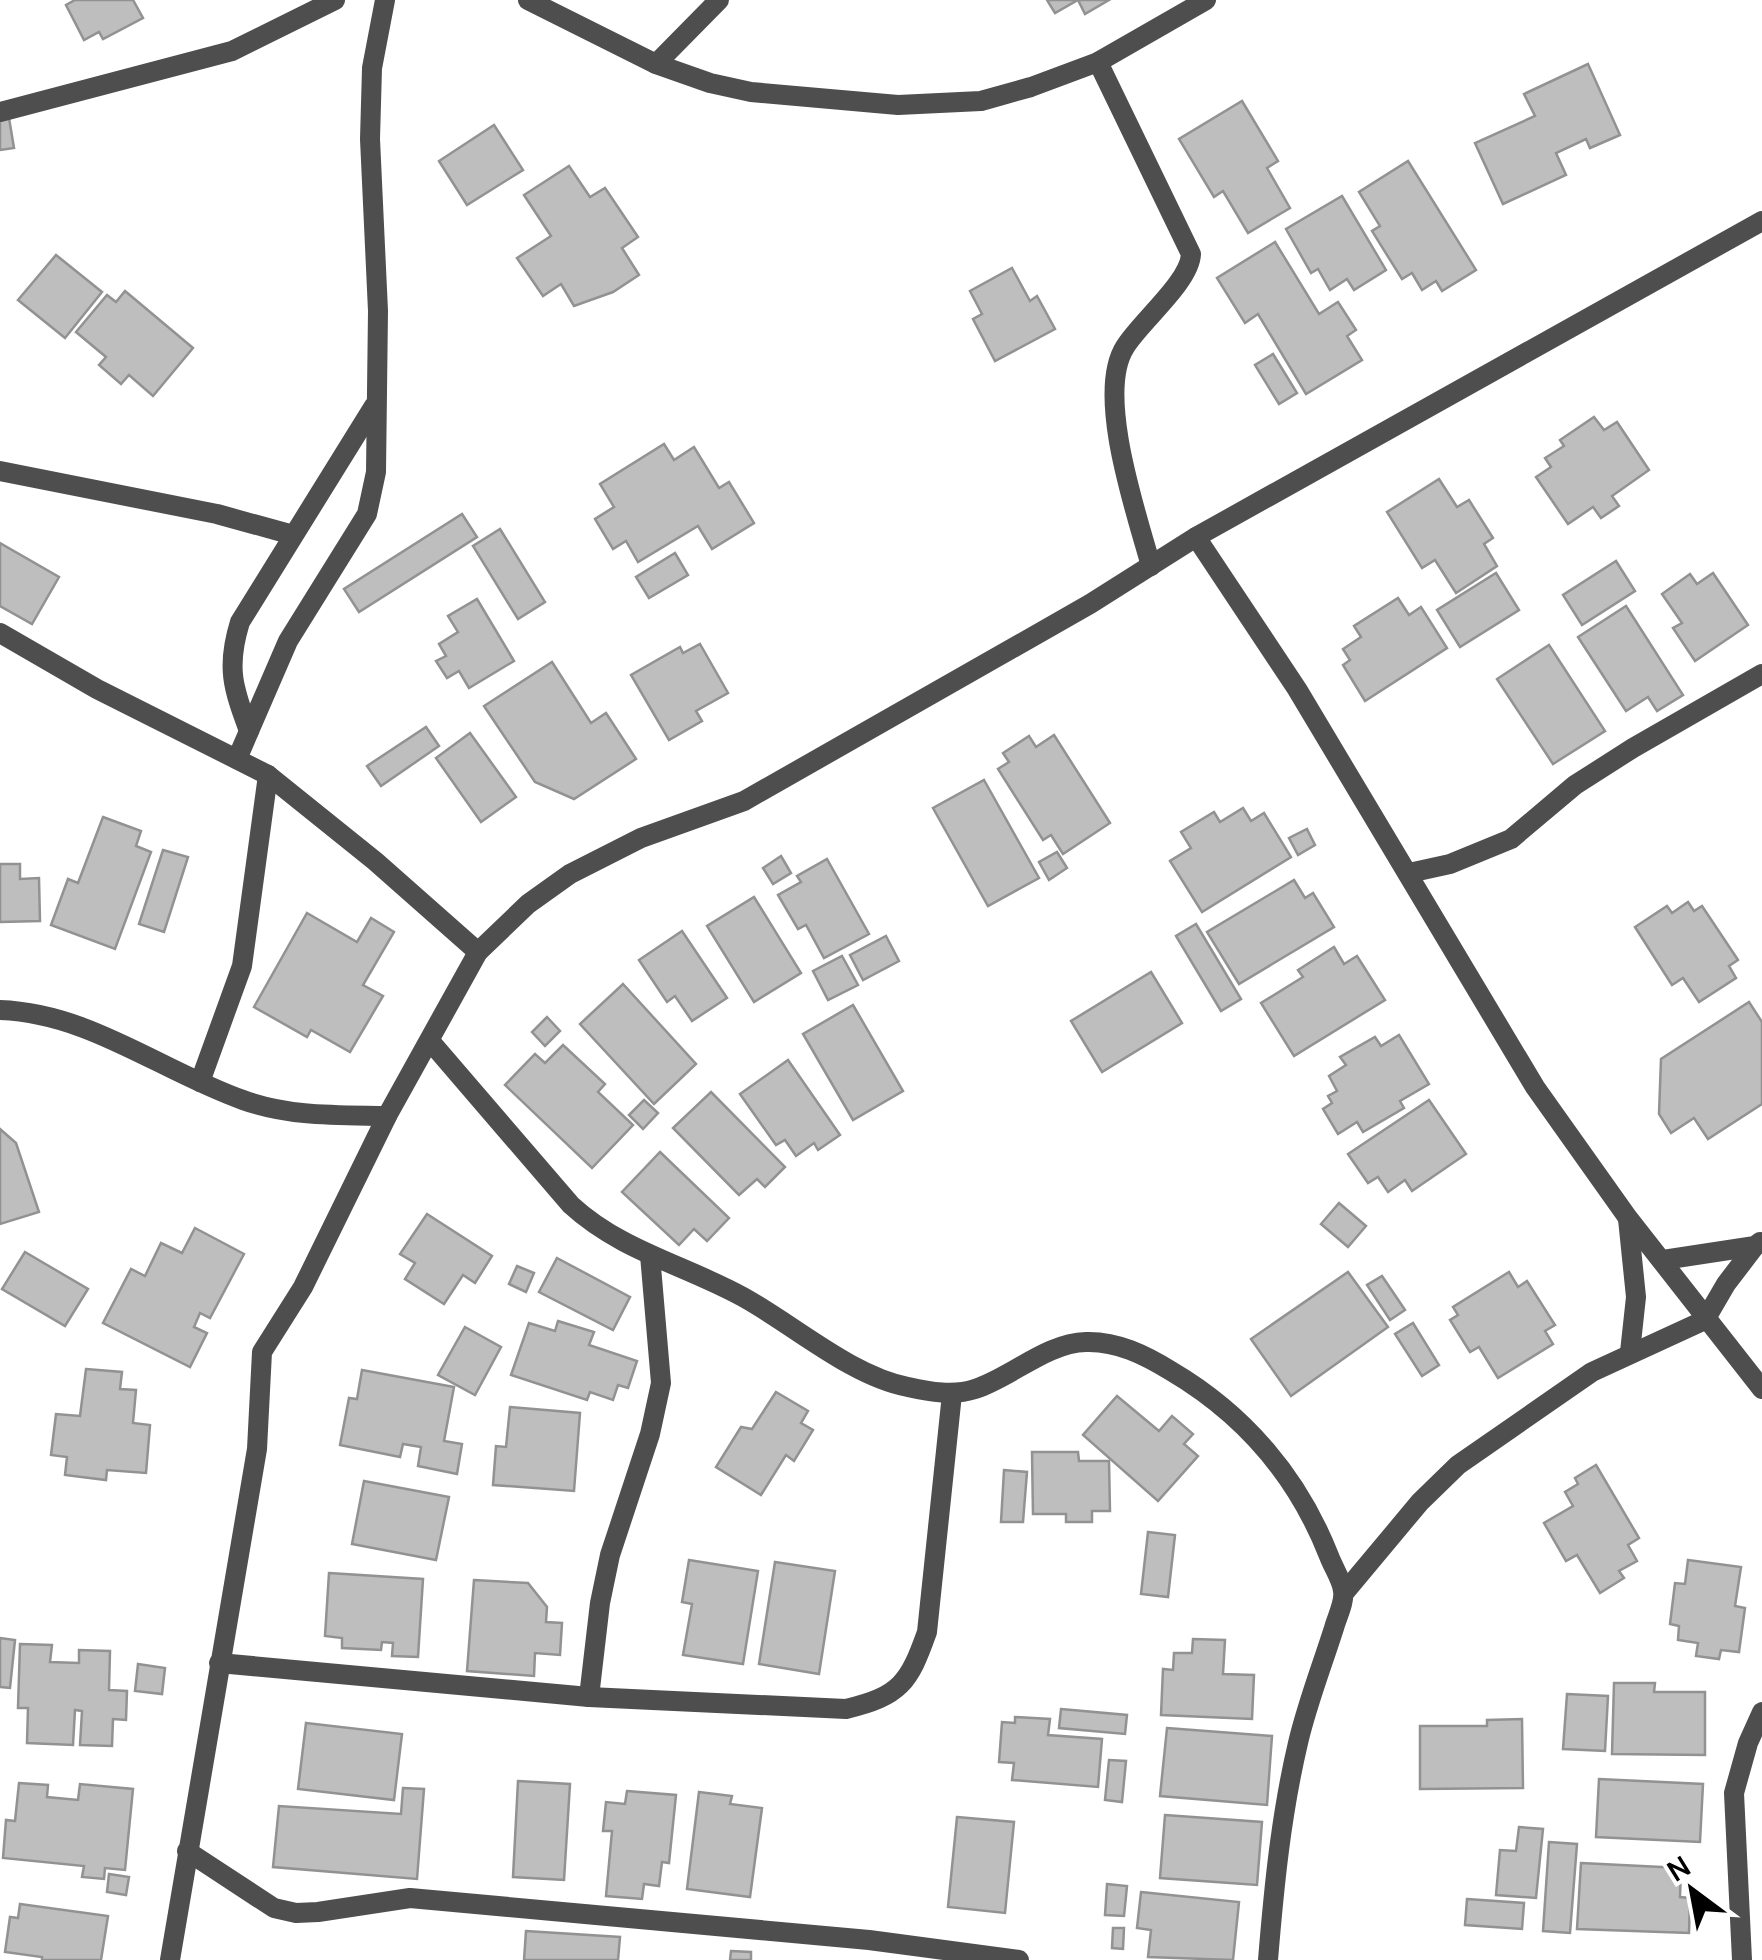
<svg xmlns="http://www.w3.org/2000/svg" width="1762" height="1960" viewBox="0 0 1762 1960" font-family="Manrope,sans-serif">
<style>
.building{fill:#bebebe;stroke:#929292;stroke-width:2.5}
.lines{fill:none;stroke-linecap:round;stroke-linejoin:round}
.street{stroke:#4e4e4e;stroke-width:20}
</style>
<rect width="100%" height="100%" fill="#fff"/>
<g class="building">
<polygon points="75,0 133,0 143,18 103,39 99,32 84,40 66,5"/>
<polygon points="1047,0 1109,0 1085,14 1078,0 1055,13"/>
<polygon points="1588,64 1620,135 1590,148 1586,139 1556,153 1566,175 1503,204 1475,143 1535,116 1524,94"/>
<polygon points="1242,101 1278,161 1267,168 1290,208 1248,233 1223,191 1214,197 1179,139"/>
<polygon points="9,118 14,148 0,150 0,120"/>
<polygon points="494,125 523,170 467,205 439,161"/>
<polygon points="1408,161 1476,270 1442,291 1436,281 1422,290 1412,273 1402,279 1372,231 1380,226 1359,192"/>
<polygon points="569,166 590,197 605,188 638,237 622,248 639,275 613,292 574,306 561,284 543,296 517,258 551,236 524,195"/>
<polygon points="1342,196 1386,270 1354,290 1347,279 1330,290 1318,269 1311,273 1286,229"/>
<polygon points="1275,242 1319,314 1338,302 1356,330 1347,336 1362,360 1306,394 1258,314 1245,323 1217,278"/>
<polygon points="56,255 102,292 65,338 18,300"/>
<polygon points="1012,268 1030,301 1037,296 1055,329 995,361 973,319 982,314 970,291"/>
<polygon points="125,291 193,348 153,396 129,375 121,384 99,365 106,357 76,332 107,295 116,302"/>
<polygon points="1273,354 1297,393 1279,404 1255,365"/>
<polygon points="1594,417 1604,430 1617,422 1649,470 1612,496 1619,506 1601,518 1593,507 1568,524 1536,477 1551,467 1545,458 1564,446 1560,440"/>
<polygon points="664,444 674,460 694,447 719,488 729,482 754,523 712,549 698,526 638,562 626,541 613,549 595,519 614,507 600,484"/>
<polygon points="1439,479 1457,507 1469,500 1493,538 1484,544 1497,566 1456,593 1435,560 1422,568 1387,512"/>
<polygon points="462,514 477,537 359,612 344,589"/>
<polygon points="500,529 545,602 518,619 473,546"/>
<polygon points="0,543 59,577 32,624 0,606"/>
<polygon points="675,553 688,575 649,598 636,577"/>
<polygon points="1616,561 1635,591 1582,625 1563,595"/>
<polygon points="1496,573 1519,610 1460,647 1437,610"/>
<polygon points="1713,573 1748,625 1695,661 1673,628 1682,623 1662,594 1690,574 1697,584"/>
<polygon points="1398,598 1409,615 1421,607 1447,648 1365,701 1343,665 1350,660 1343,649 1361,637 1354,626"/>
<polygon points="477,599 514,661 469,688 459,671 447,678 436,661 446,656 439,644 458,632 448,616"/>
<polygon points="1626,606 1683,695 1657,711 1648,697 1626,711 1578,637"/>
<polygon points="700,644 728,693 696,711 702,721 669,740 631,675 680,647 683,653"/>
<polygon points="1549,645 1605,731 1553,764 1497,679"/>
<polygon points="552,662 591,723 606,713 636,759 574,799 535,782 484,706"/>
<polygon points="426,727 439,746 381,786 367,766"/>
<polygon points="470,733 516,797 481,822 436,758"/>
<polygon points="1054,735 1110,823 1063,854 1051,835 1043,840 998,769 1009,762 1003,753 1029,736 1036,747"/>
<polygon points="984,780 1039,878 988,906 933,808"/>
<polygon points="1243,808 1251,821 1264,813 1291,857 1202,912 1170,861 1191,848 1181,832 1214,812 1220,822"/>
<polygon points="103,817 141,831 136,846 151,852 115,949 51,925 68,879 78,883"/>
<polygon points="1307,829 1315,845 1298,855 1289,838"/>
<polygon points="163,850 188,857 164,932 139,924"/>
<polygon points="1057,852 1067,868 1049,880 1039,862"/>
<polygon points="781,856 791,873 773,884 763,868"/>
<polygon points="827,859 869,934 824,958 806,925 798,929 778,895 801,882 797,876"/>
<polygon points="0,864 20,864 20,879 39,878 40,921 0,922"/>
<polygon points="1294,880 1305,898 1313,893 1334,927 1239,984 1207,932"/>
<polygon points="754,897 801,973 754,1002 707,926"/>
<polygon points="1688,902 1694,911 1702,906 1738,960 1729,966 1736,978 1699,1002 1683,978 1672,985 1635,927 1667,906 1672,913"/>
<polygon points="307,913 357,942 371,918 394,932 363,985 383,996 350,1052 311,1030 307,1037 254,1007"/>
<polygon points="1196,924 1241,999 1221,1011 1176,936"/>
<polygon points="682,931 727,998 692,1021 675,996 667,1002 639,960"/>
<polygon points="886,936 899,961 863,980 850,955"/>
<polygon points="1334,947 1344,964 1357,956 1385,1000 1294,1056 1261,1003 1303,977 1298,970"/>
<polygon points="842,956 858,985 828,1000 813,971"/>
<polygon points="1151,972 1182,1023 1102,1072 1071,1021"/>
<polygon points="623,984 696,1064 654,1104 580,1024"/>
<polygon points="1749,1002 1762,1022 1762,1104 1708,1139 1694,1118 1671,1133 1659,1114 1661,1059"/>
<polygon points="853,1005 903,1091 853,1120 803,1034"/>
<polygon points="547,1017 560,1031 545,1046 532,1032"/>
<polygon points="1399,1035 1429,1084 1400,1101 1404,1108 1363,1132 1357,1122 1338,1134 1323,1109 1332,1103 1328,1096 1337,1091 1329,1076 1346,1065 1340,1057 1375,1037 1381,1046"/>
<polygon points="563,1045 605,1084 598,1092 633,1125 592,1168 505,1085 535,1054 545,1063"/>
<polygon points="788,1060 840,1135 818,1150 814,1143 796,1156 785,1140 776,1145 740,1094"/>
<polygon points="711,1092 785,1167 765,1187 757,1179 739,1195 673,1128"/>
<polygon points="644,1100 658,1113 643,1129 629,1115"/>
<polygon points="1429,1100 1466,1154 1412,1191 1405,1180 1388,1192 1378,1177 1368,1183 1348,1154"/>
<polygon points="0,1129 16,1143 39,1212 0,1224"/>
<polygon points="660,1152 729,1218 707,1241 694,1229 679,1245 622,1192"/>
<polygon points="1339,1203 1366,1226 1348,1247 1321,1224"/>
<polygon points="427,1214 492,1256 475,1283 463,1275 444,1304 405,1279 415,1263 400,1254"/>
<polygon points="195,1228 244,1254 210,1318 200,1313 194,1327 207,1333 190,1367 103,1323 131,1269 145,1276 161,1243 182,1253"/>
<polygon points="25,1252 88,1289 65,1326 2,1289"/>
<polygon points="557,1258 630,1297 613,1330 539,1292"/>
<polygon points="517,1266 534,1273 526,1292 509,1284"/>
<polygon points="1348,1272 1388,1327 1291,1396 1251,1339"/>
<polygon points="1509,1272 1518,1287 1527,1281 1555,1325 1545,1331 1553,1344 1498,1378 1479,1347 1470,1352 1450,1320 1458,1315 1453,1307"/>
<polygon points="1382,1276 1405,1310 1390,1320 1367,1285"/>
<polygon points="558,1321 594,1332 589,1345 637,1361 628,1388 618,1385 613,1400 590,1392 587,1400 511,1375 529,1323 555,1331"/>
<polygon points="1413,1323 1439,1365 1422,1376 1395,1334"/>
<polygon points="465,1327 501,1347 475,1395 438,1375"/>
<polygon points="86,1369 122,1372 120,1389 136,1390 133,1423 150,1425 146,1473 107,1470 106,1480 65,1475 67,1457 51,1455 56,1414 80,1416"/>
<polygon points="362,1370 454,1387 444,1441 462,1444 457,1474 418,1466 421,1447 403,1444 400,1457 340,1445 349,1398 357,1399"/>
<polygon points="776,1392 808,1411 801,1423 813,1430 794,1461 786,1455 761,1495 716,1467 741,1427 752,1429"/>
<polygon points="1117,1396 1159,1431 1172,1416 1193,1434 1184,1444 1198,1456 1158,1501 1083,1435"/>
<polygon points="510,1407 580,1413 574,1491 493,1485 496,1446 506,1447"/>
<polygon points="1032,1452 1078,1452 1079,1461 1109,1461 1110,1511 1092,1511 1092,1522 1066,1522 1066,1514 1033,1514"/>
<polygon points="1596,1465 1639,1538 1628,1545 1637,1561 1619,1571 1624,1578 1600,1593 1577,1555 1566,1561 1544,1523 1573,1506 1565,1492 1578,1484 1575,1478"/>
<polygon points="1004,1470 1027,1472 1023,1522 1001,1522"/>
<polygon points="364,1481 449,1497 436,1560 352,1544"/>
<polygon points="1148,1532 1175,1535 1168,1597 1141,1594"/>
<polygon points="689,1560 758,1571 743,1664 683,1655 692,1604 682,1602"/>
<polygon points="1688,1560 1741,1567 1735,1606 1745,1608 1739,1652 1721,1650 1719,1659 1696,1656 1698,1643 1678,1640 1679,1626 1670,1624 1675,1583 1685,1584"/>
<polygon points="775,1562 835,1571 819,1674 759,1664"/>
<polygon points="329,1573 423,1579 418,1657 392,1656 393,1643 382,1642 381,1650 342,1648 342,1638 325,1636"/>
<polygon points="474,1580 528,1583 547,1607 546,1622 562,1623 560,1655 535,1653 534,1676 467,1671"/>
<polygon points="0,1638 15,1640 10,1688 0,1687"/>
<polygon points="1193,1639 1225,1640 1223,1674 1254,1675 1252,1719 1161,1715 1163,1669 1173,1670 1174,1653 1192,1653"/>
<polygon points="20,1644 52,1645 50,1662 79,1663 79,1650 110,1651 109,1690 127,1691 126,1720 113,1719 112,1746 80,1745 82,1711 75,1710 73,1745 27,1743 28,1708 18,1708"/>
<polygon points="138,1664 165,1668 162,1694 135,1691"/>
<polygon points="1614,1683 1655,1683 1654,1692 1705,1692 1705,1755 1612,1754"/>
<polygon points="1567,1694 1608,1696 1605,1751 1563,1749"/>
<polygon points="1061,1709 1127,1715 1125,1734 1059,1728"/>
<polygon points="1015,1717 1050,1719 1048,1735 1102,1739 1098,1787 1012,1780 1014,1763 999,1762 1002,1722 1015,1723"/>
<polygon points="1522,1719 1523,1788 1420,1789 1420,1726 1487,1726 1487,1720"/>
<polygon points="306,1723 402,1734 394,1800 298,1789"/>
<polygon points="1167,1728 1272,1736 1267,1805 1160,1796"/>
<polygon points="1109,1760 1126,1761 1122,1802 1105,1800"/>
<polygon points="1599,1779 1703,1784 1700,1842 1596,1837"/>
<polygon points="518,1781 570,1784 564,1880 513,1877"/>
<polygon points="19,1783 48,1785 47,1797 78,1800 80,1784 133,1789 125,1870 105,1868 104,1879 82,1877 84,1866 3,1858 6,1820 15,1821"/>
<polygon points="403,1788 424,1789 417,1879 273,1867 279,1806 401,1814"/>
<polygon points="627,1791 676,1795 669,1863 662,1862 659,1886 644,1884 642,1899 606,1896 612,1831 603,1831 606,1802 625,1804"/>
<polygon points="699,1792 732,1796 730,1804 762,1808 750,1897 687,1889"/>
<polygon points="1165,1815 1262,1822 1257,1885 1160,1878"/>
<polygon points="957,1817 1014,1822 1005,1913 948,1907"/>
<polygon points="1519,1827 1543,1829 1536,1898 1496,1895 1500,1850 1516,1851"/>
<polygon points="1549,1842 1577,1844 1570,1933 1543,1931"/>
<polygon points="1581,1863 1681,1868 1680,1897 1690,1898 1689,1933 1577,1929"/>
<polygon points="109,1874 129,1877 126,1895 107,1892"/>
<polygon points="1107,1884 1127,1886 1124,1916 1105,1915"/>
<polygon points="1141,1892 1239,1902 1233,1960 1148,1957 1151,1930 1137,1928"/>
<polygon points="1467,1899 1524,1903 1522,1929 1465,1925"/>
<polygon points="20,1904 108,1916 101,1960 42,1960 42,1957 5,1952 10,1917 18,1918"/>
<polygon points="1113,1928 1124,1928 1123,1949 1112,1948"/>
<polygon points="526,1931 620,1937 618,1960 524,1960"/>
<polygon points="731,1951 751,1952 751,1960 730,1960"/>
</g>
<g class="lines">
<g class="street">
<polyline points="528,0 656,64 710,83 751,92 898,105 981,101 1031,87 1098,62 1206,0"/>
<path d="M1098,62l93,192c-1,28 -51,68 -66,93 -30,47 12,168 26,219"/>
<polyline points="656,64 719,0"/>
<polyline points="0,112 232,51 335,0"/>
<polyline points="0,471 217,514 293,535"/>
<polyline points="1196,537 1297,689 1535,1087 1628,1218 1762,1389"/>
<polyline points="0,633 97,689 268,775 375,861 478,952"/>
<path d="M249,731c-16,-43 -23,-64 -9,-109l134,-216"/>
<polyline points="237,759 288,641 367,514 376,472 378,311 370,139 372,68 385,0"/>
<polyline points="1409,873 1450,864 1511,839 1575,785 1633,748 1762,674"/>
<path d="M0,1010c89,3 161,61 243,90 47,17 95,15 144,16"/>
<path d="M430,1041l141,164c50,46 114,60 172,92 51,28 108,79 165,90 22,5 46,9 67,2 37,-12 71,-46 111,-47 31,-1 59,13 85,29 73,43 127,106 158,185 4,11 13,24 14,35 2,11 -6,26 -9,37 -12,38 -27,76 -36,115 -17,72 -24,144 -30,217"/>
<polyline points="200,1082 242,966 268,775"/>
<polyline points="1628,1219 1636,1297 1630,1352"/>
<polyline points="1663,1260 1755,1246 1760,1242"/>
<polyline points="1344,1593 1420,1502 1458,1465 1592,1372 1705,1320 1726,1284 1755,1246"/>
<path d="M219,1663l370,34 257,12c54,-13 63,-26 81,-77l25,-238"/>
<polyline points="589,1697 600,1603 610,1555 650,1434 661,1383 650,1255"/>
<polyline points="187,1851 274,1908 296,1913 318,1912 410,1898 869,1940 1019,1960"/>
<polyline points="170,1960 257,1449 262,1352 303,1287 387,1116 478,952 528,904 570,874 641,838 744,801 1090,604 1196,537 1762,221"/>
<polyline points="1742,1960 1734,1793 1748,1743 1762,1712"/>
</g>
</g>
<g transform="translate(1692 1890) rotate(328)" stroke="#ffffff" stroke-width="8" paint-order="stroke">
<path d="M0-8L18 38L0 25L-18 38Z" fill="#000000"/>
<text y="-15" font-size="28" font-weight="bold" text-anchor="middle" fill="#000000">N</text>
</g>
</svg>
